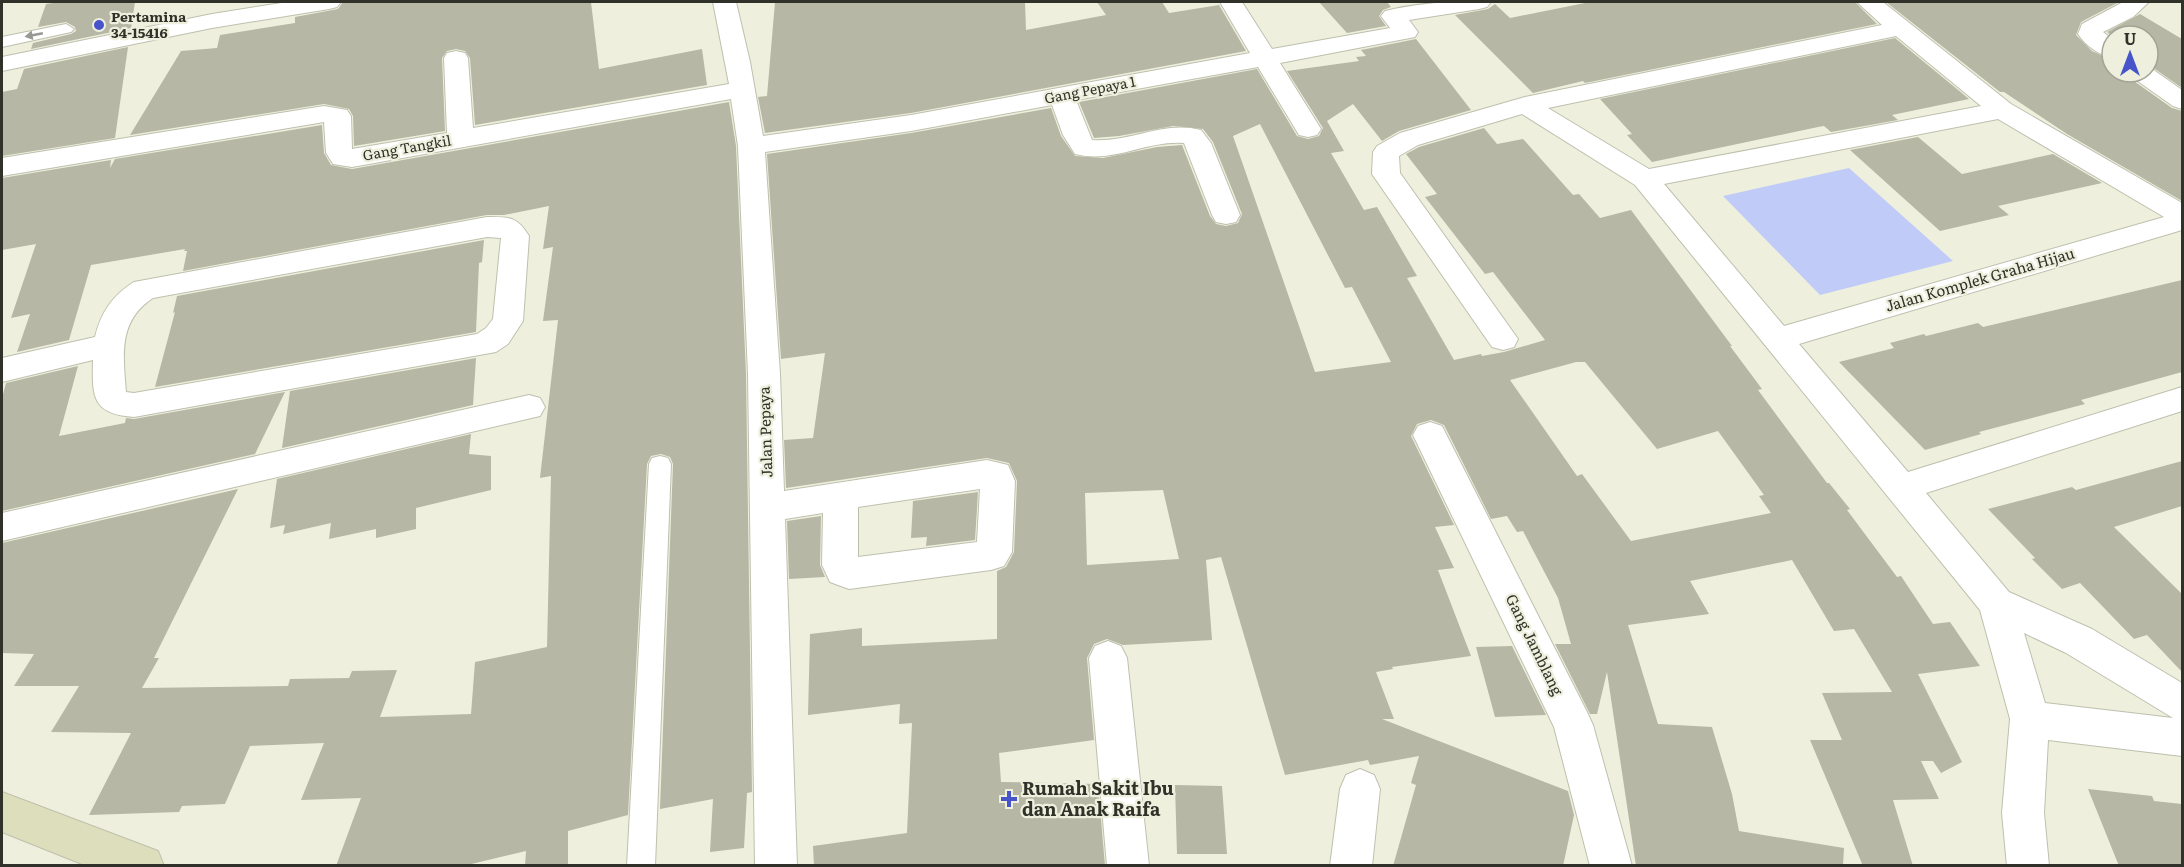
<svg xmlns="http://www.w3.org/2000/svg" width="2184" height="867" viewBox="0 0 2184 867" font-family="Literata,serif">
<style>
.green{fill:#c0cbf8}
.building{fill:#b6b7a5;fill-rule:evenodd}
.lines{fill:none;stroke-linecap:round;stroke-linejoin:round}
.service-casing{stroke:#bec0ae;stroke-width:2}
.minor-casing{stroke:#bec0ae;stroke-width:2}
.secondary-casing{stroke:#bec0ae;stroke-width:2}
.service{fill:#fff;fill-rule:evenodd}
.minor{fill:#fff;fill-rule:evenodd}
.secondary{fill:#dddebb;fill-rule:evenodd}
.oneway{fill:#989894}
.poi-dot{fill:#4854c9;stroke:#eef0dd;stroke-width:2}
.labels{text-anchor:middle;stroke-width:4.5;stroke-linejoin:round;paint-order:stroke}
.far-poi-label{font-size:14px;font-weight:bold;fill:#303129;stroke:#eef0dd;text-anchor:start}
.far-street-label{font-size:14px;fill:#303129;stroke:#eef0dd}
.street-label{font-size:15px;fill:#303129;stroke:#eef0dd}
.near-poi-label{font-size:18px;font-weight:bold;fill:#303129;stroke:#eef0dd;text-anchor:start}
</style>
<rect width="100%" height="100%" fill="#eef0dd"/>
<polygon class="green" points="1849,168 1953,261 1820,295 1723,196"/>
<g class="building">
<polygon points="60,2 135,2 131,28 31,49 33,43 71,34 76,31 75,27 66,22 38,27 46,4"/>
<polygon points="343,2 591,2 599,69 702,49 707,85 475,125 470,58 465,51 456,49 447,51 442,58 445,131 354,146 353,116 349,109 324,104 130,135 181,51 217,48 220,35 295,23 295,17 338,9"/>
<polygon points="775,2 1025,2 1026,30 1106,15 1097,2 1162,2 1169,13 1219,5 1246,51 911,113 765,133 758,97 767,96"/>
<polygon points="1319,2 1387,2 1391,7 1383,10 1379,16 1386,26 1347,33"/>
<polygon points="1590,2 1855,2 1877,24 1585,83 1583,81 1533,93 1455,15 1488,9 1495,4 1510,18"/>
<polygon points="1886,2 2119,2 2081,22 2076,35 2092,51 2112,60 2112,72 2126,72 2131,79 2172,108 2182,111 2182,201 2067,134 2004,92 2000,92"/>
<polygon points="2140,14 2182,39 2182,88 2148,64 2148,36 2112,36 2107,32"/>
<polygon points="1895,38 1969,99 1892,115 1898,120 1831,132 1824,126 1818,127 1652,162 1627,135 1632,134 1600,99"/>
<path d="M1416,39l55,71 -72,21 -17,10 -29,-37 -26,17 17,30 -13,2 33,57 13,-3 40,69 -10,2 47,82 27,-6 1,2 22,-4 41,-12 -52,-68 -8,2 -60,-77 12,-3 -31,-40 13,-7 65,-19 13,16 26,-5 50,56 6,-1 21,24 31,-8 101,136h-2l32,43 -4,1 69,93h2l21,26 -3,1 50,67 4,-1 32,48 17,-2 30,44 -62,8 44,88 -21,11 -8,-12h-12l18,38 -46,1 20,66h-50l-53,-126h32l-20,-47 70,-1 -38,-63 -20,2 -42,-71 -102,21 19,33 -81,11 30,99 54,3 20,67 7,37 105,17 -1,18h-207l-29,-194 -10,42h-7l-35,-70h16l-13,-46 -35,-67 -6,1 -10,-16 -16,3 -47,-94 -13,-5 -14,4 -6,12 43,89 -19,2 19,41 -16,2 33,86 -79,11 1,2 -17,3 18,47h-12l186,72 6,24 -11,51h-170l23,-81 -5,-2 8,-27 -49,9 -2,-5 -83,15 -64,-218 -15,3 6,80 -89,5 -16,-6 -13,5 -7,14 7,82 -95,13 2,29 97,2 7,82h-291l-1,-20 94,-13 5,-110 -13,1 1,-20 -92,11 2,-81 52,-6v18l135,-7v-68l9,-4 8,-15 3,-71 -8,-18 -22,-5 -201,30 -2,-48 29,-2 12,-85 -44,6 -14,-205 144,-21 140,-25 10,28 14,20 28,2 54,-11 25,-2 28,71 6,8 10,2 12,-3 4,-9 -29,-72 -10,-13 -30,-3 -54,10 -25,2 -15,-36 178,-33 40,67 11,3 11,-3 4,-8 -36,-57 72,-10 -3,-4 10,-1 -5,-6zM1260,124l85,164 7,-1 39,75 -76,10 -82,-236zM1576,362h9l72,87 61,-18 46,64 -5,1 12,17 -140,28 -49,-67 -5,2 -67,-96zM1163,490l16,69 -92,6 -2,-72z"/>
<polygon points="128,47 115,138 2,156 2,92 17,89 24,69"/>
<polygon points="729,102 736,146 746,374 752,792 747,793 744,848 710,852 713,799 660,809 673,464 670,457 661,454 651,456 647,464 628,815 568,831 568,866 525,866 526,851 463,866 336,866 361,798 301,800 324,743 250,746 225,804 182,806 179,812 89,815 131,733 51,732 79,686 14,686 34,654 2,653 2,543 238,489 154,658 159,658 142,688 288,686 290,679 349,678 352,671 397,670 380,717 471,714 475,662 547,647 551,476 540,478 558,320 543,321 553,247 543,249 549,206 504,215 487,215 183,271 187,251 184,251 185,249 91,265 69,340 17,352 30,314 11,318 36,244 2,250 2,178 111,160 110,168 115,159 322,125 324,153 331,165 352,169"/>
<polygon points="1918,137 1962,174 2053,154 2102,183 1998,206 2009,215 1940,231 1850,150"/>
<polygon points="484,240 482,262 479,263 476,332 155,387 175,312 173,313 177,296"/>
<polygon points="2182,280 2182,372 2081,400 2085,404 1979,432 1981,434 1925,450 1839,362 1894,348 1890,343 1924,334 1926,336 1978,323 1983,327"/>
<polygon points="476,358 473,405 282,448 290,391"/>
<polygon points="78,366 59,436 125,423 126,418 134,419 285,392 255,454 2,511 2,398 6,383"/>
<polygon points="471,434 469,454 491,456 491,490 416,508 416,529 376,538 376,529 329,539 331,523 283,534 285,525 270,528 277,479"/>
<polygon points="2182,461 2182,506 2114,527 2182,594 2182,672 2147,635 2134,639 2080,583 2062,589 2032,559 2035,558 1988,509 2072,487 2076,490"/>
<polygon points="978,492 975,540 926,546 927,537 911,538 913,501"/>
<polygon points="821,516 820,565 825,577 789,579 787,521"/>
<polygon points="1512,646 1546,715 1495,717 1476,647"/>
<polygon points="1175,785 1222,786 1227,854 1177,854"/>
<polygon points="2088,789 2152,796 2154,801 2182,804 2182,866 2119,866"/>
</g>
<g class="lines">
<g class="service-casing">
<g id="service">
<polygon points="66,24 74,29 71,32 2,47 2,37"/>
<polygon points="660,456 668,458 671,464 655,866 627,866 649,464 652,458"/>
</g>
</g>
<g class="minor-casing">
<g id="minor">
<polygon points="288,2 341,2 337,7 329,9 212,28 2,71 2,57 212,14"/>
<path d="M713,2h23l14,60 13,74 148,-21 339,-62 -30,-51h22l30,47 118,-21 -9,-12 4,-5c33,-8 71,-11 106,-9l-4,5 -8,2 -70,11 9,12 -3,5 -135,26 41,66 -4,6 -9,2 -9,-2 -41,-68 -182,33 16,40c38,3 71,-20 109,-10l10,13 29,72 -4,7 -10,2 -10,-2 -4,-7 -28,-72c-38,-3 -71,21 -109,11l-12,-19 -11,-30 -141,26 -146,21 15,222 4,117 203,-31 21,5 7,16 -3,71 -8,14 -13,4 -142,19 -19,-7 -8,-17 1,-52 -38,6 12,347h-42l-7,-492 -10,-228 -7,-47 -379,68 -19,-3 -7,-11 -2,-31 -322,54v-18l322,-52 23,4 4,6 1,33 95,-16 -3,-75 3,-5 9,-2 9,2 3,5 5,70 256,-44zM980,489l-3,53 -119,15v-50z"/>
<path d="M1857,2h26l128,102 171,99v27l-383,114 109,128 274,-85v24l-256,82 83,99 83,37 90,54v73l-134,-16 -4,73 5,53h-42l-5,-53 8,-94 -30,-109 -345,-425 -113,-71 -104,31 -19,11 1,17 118,166 -4,8 -11,3 -11,-3 -120,-173 1,-22 4,-6 23,-13 125,-36 357,-72zM1896,36l85,70 -332,63 -101,-61zM1998,119l166,98 -380,109 -120,-142zM2024,633l42,20 107,65 -128,-15z"/>
<path d="M2123,2h26l-16,15 -30,15 9,7v19c-13,-3 -27,-13 -34,-24l4,-10z"/>
<polygon points="2148,66 2182,90 2182,109 2173,106 2132,77 2128,72 2148,72"/>
<path d="M487,217c22,0 30,-1 42,19l-6,85 -15,23 -12,8 -362,65c-42,-3 -42,-20 -41,-57l-91,22v-24l93,-21c6,-25 18,-42 39,-55zM487,237l14,1 -8,81 -7,9 -9,6 -343,59 -8,-1c-3,-38 -8,-71 27,-94z"/>
<polygon points="529,395 540,398 545,407 540,416 2,541 2,513"/>
<polygon points="1430,422 1442,426 1587,712 1593,725 1632,866 1590,866 1554,727 1413,435 1418,426"/>
<polygon points="1108,641 1121,646 1127,658 1149,866 1107,866 1089,658 1095,646"/>
<polygon points="1360,769 1374,775 1380,789 1372,866 1330,866 1340,789 1346,775"/>
</g>
</g>
<g class="secondary-casing">
<polygon id="secondary" points="2,792 158,851 164,866 87,866 2,832"/>
</g>
<use href="#service" class="service"/>
<use href="#minor" class="minor"/>
<use href="#secondary" class="secondary"/>
</g>
<defs><path id="oneway-solid" d="M-6-.8H1V-3.2L6.5 0L1 3.2V.8H-6Z" transform="scale(1.5)"/></defs>
<use class="oneway" href="#oneway-solid" transform="translate(34 35) rotate(169)"/>
<g class="poi-dot">
<circle cx="99" cy="25" r="6"/>
<path d="M1006 790h6v6h6v6h-6v6h-6v-6h-6v-6h6z"/>
</g>
<g class="labels">
<g class="far-poi-label">
<text x="111" y="22">Pertamina<tspan x="111" dy="16">34-15416</tspan></text>
</g>
<g class="far-street-label">
<text transform="translate(1090 90) rotate(-11)" y="5">Gang Pepaya 1</text>
<text transform="translate(407 148) rotate(-10)" y="5">Gang Tangkil</text>
</g>
<g class="street-label">
<text transform="translate(1980 280) rotate(-16)" y="5">Jalan Komplek Graha Hijau</text>
<text transform="translate(766 432) rotate(-92)" y="5">Jalan Pepaya</text>
<text transform="translate(1534 645) rotate(64)" y="5">Gang Jamblang</text>
</g>
<g class="near-poi-label">
<text x="1022" y="795">Rumah Sakit Ibu<tspan x="1022" dy="21">dan Anak Raifa</tspan></text>
</g>
</g>
<rect width="2184" height="867" fill="none" stroke="#303129" stroke-width="6"/>
<g transform="translate(2130 54)"><circle r="28" fill="#eef0dd" stroke="#a2a495" stroke-width="1.5"/>
<path d="M0-4.5L10 22L0 15L-10 22Z" fill="#4854c9"/>
<text y="-9" font-size="16" font-weight="bold" text-anchor="middle" fill="#303129">U</text>
</g>
</svg>
